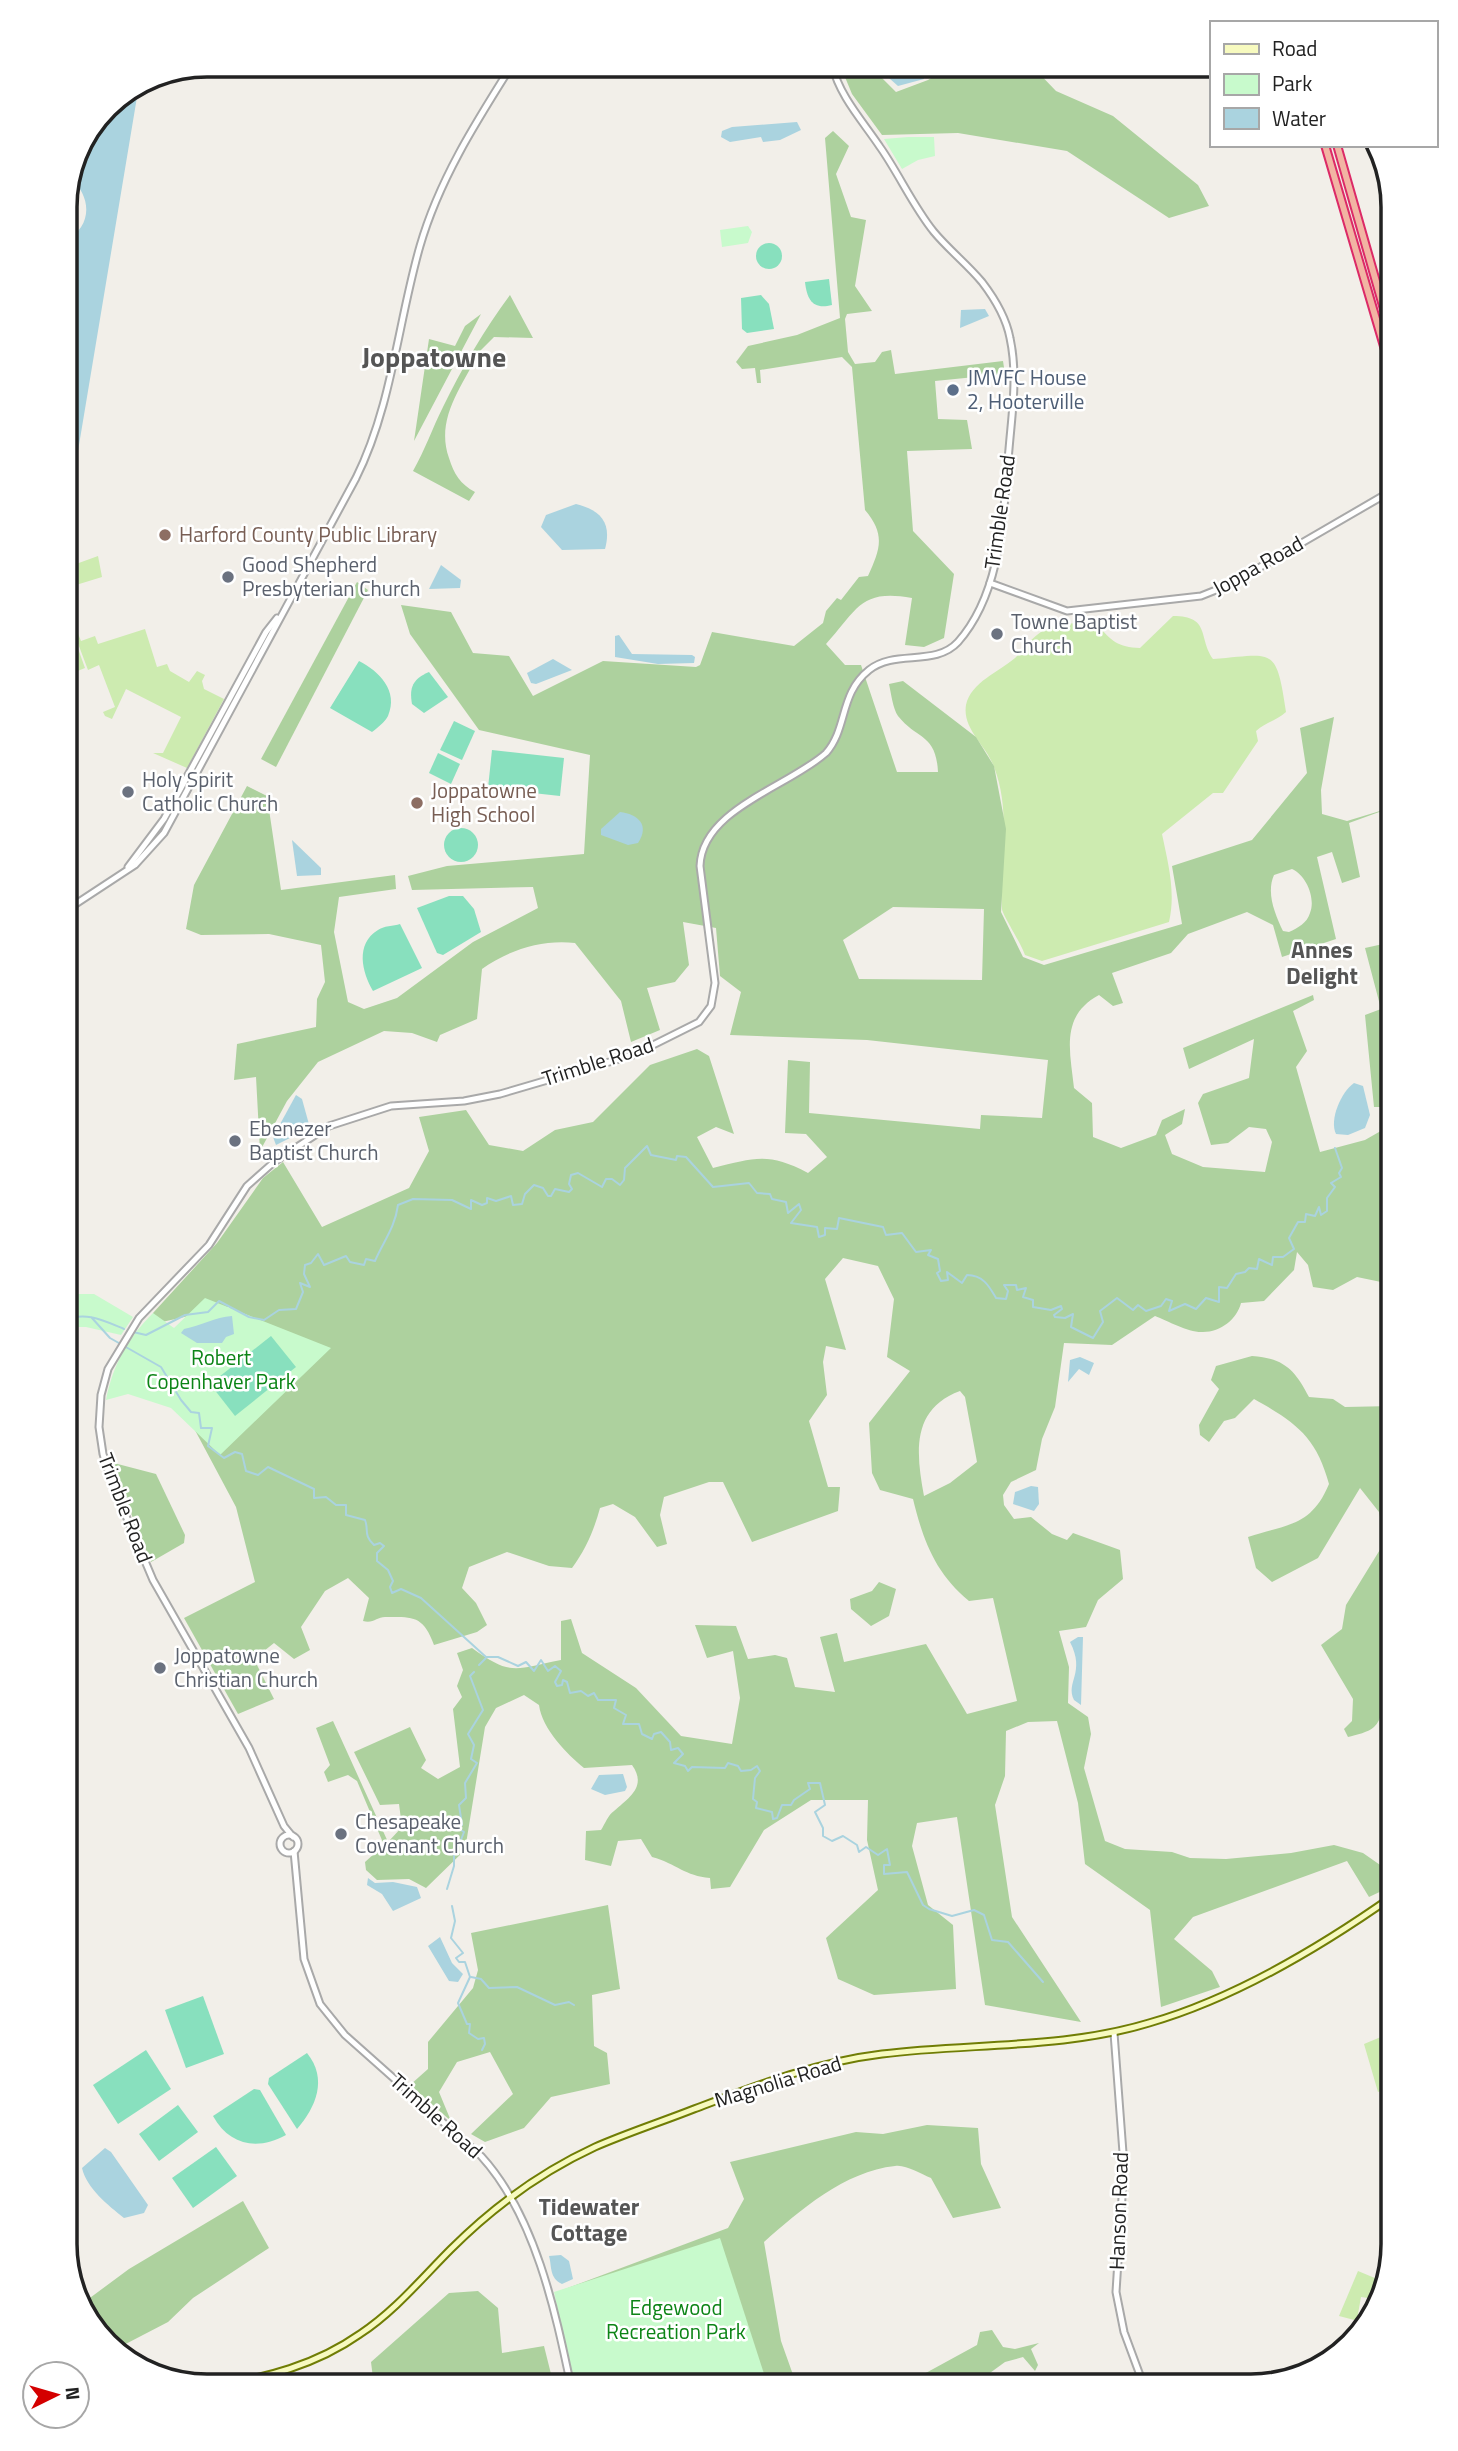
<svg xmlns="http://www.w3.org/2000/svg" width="1458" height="2451" viewBox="0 0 1458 2451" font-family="'Titillium Web',sans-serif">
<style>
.grass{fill:#cdebb0}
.forest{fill:#add19e;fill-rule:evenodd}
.park{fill:#c8facc}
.pitch{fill:#88e0be}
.water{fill:#aad3df}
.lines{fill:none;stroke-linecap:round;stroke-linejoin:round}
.stream{stroke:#aad3df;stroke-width:2}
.tertiary-casing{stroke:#a9a9a9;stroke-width:9}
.secondary-casing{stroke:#707d05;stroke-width:9}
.trunk-casing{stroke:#dc2a67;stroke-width:10}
.tertiary{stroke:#fff;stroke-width:5}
.secondary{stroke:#f7fabf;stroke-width:5}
.trunk{stroke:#f2b4a3;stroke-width:6}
.service-dot{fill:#5c6f8a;stroke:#fff;stroke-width:2.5}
.education-dot{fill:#8d6e63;stroke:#fff;stroke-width:2.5}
.worship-dot{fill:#6b7280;stroke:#fff;stroke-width:2.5}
.labels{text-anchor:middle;stroke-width:5;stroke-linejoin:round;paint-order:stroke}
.service-label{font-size:21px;fill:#4e5e75;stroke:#fff;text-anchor:start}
.street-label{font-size:21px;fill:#222;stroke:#fff}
.education-label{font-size:21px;fill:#785e54;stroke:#fff;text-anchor:start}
.worship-label{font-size:21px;fill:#5b616d;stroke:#fff;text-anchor:start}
.park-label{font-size:21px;fill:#0c8416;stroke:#fff}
.neighbourhood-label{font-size:23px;font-weight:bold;fill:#555;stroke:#fff}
.district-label{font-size:28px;font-weight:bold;fill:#555;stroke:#fff}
.rim{fill:none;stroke:#222;stroke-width:3.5}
</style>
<rect width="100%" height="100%" fill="#f2efe9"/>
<g class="grass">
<polygon points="98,556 102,577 76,585 78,593 65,586 65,568"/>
<polygon points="70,590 76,595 66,599 66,604 81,641 95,636 98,644 145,629 157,667 167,664 170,671 189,682 197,671 205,675 202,681 204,689 224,699 187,768 153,753 163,753 181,717 126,689 112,719 105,716 103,712 115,707 99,665 88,670 65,609 65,592"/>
<path d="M1173,616c38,0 25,22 40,43 60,-4 63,-15 73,53 -10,9 -20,10 -30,19l2,10 -35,52h-10l-51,41c6,29 14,58 7,88l-127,39 -17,-6c-4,-12 -23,-41 -23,-46 -3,-48 10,-96 -8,-142 -7,-21 -32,-38 -28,-62 5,-23 33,-33 49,-47 12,-12 19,-25 36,-31 16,-5 30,-4 47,-2 13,16 20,22 42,23z"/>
<polygon points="71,629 85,668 65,676 65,639"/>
<polygon points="1388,2034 1391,2039 1387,2045 1393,2061 1393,2085 1378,2092 1364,2044"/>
<polygon points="1358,2271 1382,2281 1375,2299 1361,2297 1358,2314 1362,2322 1339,2316"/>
</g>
<g class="forest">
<polygon points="840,65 878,65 882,78 896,92 928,80 951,65 1031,65 1056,91 1113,116 1198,185 1209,206 1169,218 1067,151 958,133 882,135 852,94"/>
<path d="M833,131l16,15 -13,28 15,43 15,3 -11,66 17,25 -25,3 -2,5 3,33 7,12 20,-2 7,-10 9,-2 4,24 108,-13 2,13 -70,7 3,38 29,1 5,29 -65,2 6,80 41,43 -10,64 -20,9 -19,-2 7,-47c-52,-9 -54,11 -86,46l19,21h16l36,107h41c-2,-39 -21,-32 -40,-56 -5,-7 -7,-23 -9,-32l14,-3 73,56 18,29 12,63 -5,83 22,45 21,8 138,-41 -10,-58 80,-26 55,-67 -7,-45 34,-11 -13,73 1,24 25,7 46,-14 -44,16 11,54 -18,6 -10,-31 -15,5 19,82 -54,18 -9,-32 -26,-13 -59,22 -17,19 -59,20 11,30 -10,3 -14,-11c-39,21 -29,56 -25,93l18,15 1,34 28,11 35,-13 6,-15 23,-11 -3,15 -17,11 7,19 31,13 62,5 7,-30 -6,-13 -17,-2 -21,16 -17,2 -13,-42 5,-9 46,-16 5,-39 -65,30 -6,-21 130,-53 1,5 -21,11 14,40 -11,16 24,85 45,-12 28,-16v176l-12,-18 -24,-5 -24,13 -20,-3 -5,-22 -11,-13 -3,18 -30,31 -23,2c-4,16 -20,29 -38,29 -14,1 -35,-11 -48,-16l-43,29 -48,-2 -9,64 -13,32 -6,31 -25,12 -8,13 1,10 10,14 17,-2 21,17 15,6 6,-7 47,17 3,29 -25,21 -12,27 -27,4 10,36 -1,36 20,14 3,17 -7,34 21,73 20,8 47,3 18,6 36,1 65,-6 43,-8 29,8 20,14 5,21 -19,9 -22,-36 -154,56 -19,22 38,32 8,16 -59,20 -11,-97 -65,-46 -7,-61 -21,-82 -29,1 -22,9 -1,45 -10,29 17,112 69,105 -96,-17 -28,-188 -40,6 -5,23 16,59 25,20 3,64 -82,6 -36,-16 -12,-41 52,-48 -11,-50 1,-40h-57l-47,30 -34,57 -19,2 -1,-11c-25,-2 -33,-14 -58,-21l-11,-18 -23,2 -7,25 -26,-6 1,-29 15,-1c4,-6 7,-15 13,-19 16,-14 33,-25 18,-46l-48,3c-17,-14 -42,-39 -45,-63l-15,-10 -28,13 -11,19 -20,123 -39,38 -17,-9 -32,1 -11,-10 -1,-8 19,-17 -27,-64 -9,-6 -20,7 -4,-10 6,-7 -14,-37 17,-7 55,121 14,-15 -3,-23 -19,1 -26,-53 56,-25 16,33 -5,8 17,11 22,-12 -7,-58 9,-12 -5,-11 6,-16 -6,-17 15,-5c40,29 43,21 89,12v-39l10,-2 11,34 54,35 45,48 51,8 8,-46 -7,-47 -26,7 -12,-33 41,1 12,33 27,-4 12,3 8,29 40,5 -15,-55 17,-4 7,29 82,-18 41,70 50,-13 -24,-103 -24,3c-34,-28 -46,-61 -56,-102l-33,-9 -8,-17 -3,-50 41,-52 -23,-14 7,-58 -16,-33 -35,-8 -18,21 21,71 -20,-4 -3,16 4,33 -18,26 19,66h12l-2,24 -86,31 -29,-60h-14l-45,15 -4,18 7,29 -10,3 -22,-30 -22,-13 -13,4c-6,22 -14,41 -28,60l-23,-2 -42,-14 -38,15 -7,21 14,15 11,22 -10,7 -43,13c-11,-30 -21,-28 -49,-28 -8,0 -12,7 -22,4l6,-23 -21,-20 -23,13 -24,36 9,23 -16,9 -20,-16 -20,16 20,40 -36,15 -54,-96 71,-36 -19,-75 -63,-118 62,-70 -6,-12 -76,17v-11l64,-70 46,-65 20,-16 39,65 87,-39 20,-37 -10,-34 47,-7 23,35 34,6 32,-21 38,-8 57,-57 47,-16 12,7 25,78 -18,-7 -19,10 16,31c42,-10 55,-16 95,5l19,-16 -21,-23 -21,-1 3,-73 22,2 -1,51 171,16 1,-14 61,3 6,-58 -181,-20 -137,-5 11,-43 -21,-16 -4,-48 -33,-6 6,43 -14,17 -28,6 13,42 -29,12 -10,-41 -46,-58c-32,-4 -67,7 -93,26l-5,50 -37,16 -3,7 -25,-9 -28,-2 -66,31 -31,39 -27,50 -4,-74 -22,3 3,-36 79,-17 1,-28 8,-17 -4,-37 -52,-11 -68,1 -15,-6 8,-44 53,-99 20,10 14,94 114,-15 1,14 -57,8 -5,35 14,70 16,7 33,-11 76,-56 65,-34 -5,-21 -121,3 -4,-14 39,-10 137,-12 6,-99 -111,-25 -69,-96 -9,-29 50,7 22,41 36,3 24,40 70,-35 93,6 4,-2 12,-33 82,14 29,-23 3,-12 11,-13 4,2 18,-23 9,-1c12,-27 18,-41 -3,-66l-13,-143 -10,-10 -82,13 1,13h-4l-2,-15 -13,1 -6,-7 12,-16 49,-11 43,-17 -15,-180zM1292,869c14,6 24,29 18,44 -3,10 -12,15 -21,19l-6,-1c-8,-17 -17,-38 -9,-56zM893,907l91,2 -2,71 -123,-1 -16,-39zM960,1391l5,6 12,65 -27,21 -26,13c-8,-43 -13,-87 36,-105z"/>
<path d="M510,295l23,43 -39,-1 -14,14c-18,35 -45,68 -31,107 5,16 11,26 26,34l-6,9 -56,-30c12,-21 19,-42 30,-64 19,-39 41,-77 67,-112z"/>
<polygon points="481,314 414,441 429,339 455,346 465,326"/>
<polygon points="357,582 368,590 276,767 261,759"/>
<polygon points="1383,944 1389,972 1393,971 1393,1107 1374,1107 1365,1015 1381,1009 1365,948"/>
<path d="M1252,1356c32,2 43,14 57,41l24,2 12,8 48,-1v265c-19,14 -2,40 -19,56 -5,5 -18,8 -26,10l-4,-8 8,-8 1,-22 -32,-54 21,-16 4,-24 35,-57 1,-21 -3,-15 -19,-24 -42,70 -46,24 -16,-14 -8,-31c39,-13 63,-10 81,-53 -13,-48 -34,-62 -75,-85l-19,19 -11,3 -15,21 -9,-7 -1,-10 20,-36 -8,-9 5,-14z"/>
<polygon points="110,1462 156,1474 185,1535 184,1543 151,1562"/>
<polygon points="879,1582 896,1589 889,1616 871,1626 851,1609 850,1599 872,1591"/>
<polygon points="608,1905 620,1989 592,1995 594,2046 607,2053 610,2084 551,2097 524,2128 485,2142 471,2134 513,2094 490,2052 457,2062 439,2092 451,2121 410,2085 428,2069 428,2042 473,1988 478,1970 471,1933"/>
<path d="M927,2125l51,3 3,36 20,44 -48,10 -22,-40c-10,-4 -26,-14 -36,-12 -50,5 -96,45 -131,76l17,99 16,45h-219l-21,-94 171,-64 16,-29 -14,-37 126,-30 27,2z"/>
<polygon points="243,2201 269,2248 193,2298 168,2322 116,2349 79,2306 129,2269"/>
<polygon points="478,2291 498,2308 502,2353 544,2346 554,2386 374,2386 371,2362 449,2293"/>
<polygon points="992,2330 1003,2347 1015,2349 1039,2343 1031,2349 1038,2365 1035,2371 1023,2357 1005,2362 972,2386 902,2386 977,2345 980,2332"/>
</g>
<g class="park">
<polygon points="908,137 934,137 935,156 918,160 902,169 884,139"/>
<polygon points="748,226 752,232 748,243 722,247 720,230"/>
<polygon points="65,1294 94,1294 133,1317 121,1335 86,1327 65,1327"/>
<path d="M205,1298l126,50 -111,107 -49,-47 -43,-14 -22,6c7,-36 22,-62 47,-87l21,15z"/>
<polygon points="720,2238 768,2386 574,2386 554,2292"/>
</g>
<g class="pitch">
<circle cx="769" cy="256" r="13"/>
<path d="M829,279l3,26c-19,5 -25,-5 -27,-23z"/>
<polygon points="761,295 769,304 774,329 747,333 742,329 741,298"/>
<path d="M359,661c20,10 40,30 29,55 -3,6 -11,12 -16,16l-42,-24z"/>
<path d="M429,672l19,25 -24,16 -12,-9c-3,-17 1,-25 17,-32z"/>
<polygon points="454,721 475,731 462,760 440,750"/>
<polygon points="492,750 564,758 560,796 488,788"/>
<polygon points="438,753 460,764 451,784 429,773"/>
<circle cx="461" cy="845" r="17"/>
<polygon points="449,896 463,896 474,909 481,932 443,955 437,953 417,908"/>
<path d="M400,924l22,44 -49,23c-11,-19 -18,-47 5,-61 5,-4 16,-4 22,-6z"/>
<polygon points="271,1336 296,1367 235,1416 210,1384"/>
<polygon points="203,1996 224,2054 186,2068 165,2010"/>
<polygon points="146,2050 171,2089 118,2124 93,2085"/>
<path d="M307,2053c21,26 9,54 -10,76l-29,-45 1,-6z"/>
<path d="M254,2089l6,1 26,45c-29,16 -57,10 -73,-19z"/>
<polygon points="178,2105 198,2132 159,2161 139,2134"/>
<polygon points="216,2147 237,2176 193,2208 172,2178"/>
</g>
<g class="water">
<polygon points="883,65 923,66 924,79 898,86 889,78"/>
<path d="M139,85l-62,372 -12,22v-154l6,-23 -6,-16v-45c28,-14 27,-45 5,-63l6,-26 22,-21 9,-25z"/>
<polygon points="797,122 801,130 780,140 763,142 761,137 730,142 721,137 722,131 732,127"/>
<polygon points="985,309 989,316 960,328 961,310"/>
<path d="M576,504c25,6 36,19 29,45l-43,1 -21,-23 5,-12z"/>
<polygon points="441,565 461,580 460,588 429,589"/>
<polygon points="619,635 632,654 692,655 695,657 694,663 658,664 615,657 615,636"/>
<polygon points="553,659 572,670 536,684 531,683 527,673"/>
<path d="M620,812c18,2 30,13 18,31l-10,2 -27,-10v-6z"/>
<polygon points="292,840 321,868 321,875 297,876"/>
<path d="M1354,1083l9,3 7,29 -5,13 -17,7 -12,-1c-7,-14 5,-42 18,-51z"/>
<polygon points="296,1095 302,1099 310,1128 276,1145 273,1137"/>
<path d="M232,1316l2,18 -8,3 -4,6h-25l-16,-10 3,-4c17,-3 31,-12 48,-13z"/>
<polygon points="1080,1357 1094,1363 1089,1375 1079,1369 1068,1382 1070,1360"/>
<polygon points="1031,1486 1038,1487 1039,1504 1034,1511 1013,1504 1015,1492"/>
<path d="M1078,1637h5l-2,68 -7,-5c-9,-18 12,-27 -4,-58z"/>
<polygon points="623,1774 627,1787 625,1791 605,1795 591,1789 599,1775"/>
<polygon points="368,1878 375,1883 393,1882 417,1887 421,1898 393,1911 382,1894 367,1885"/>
<polygon points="440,1937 452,1963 463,1974 458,1982 449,1981 428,1946"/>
<path d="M105,2148l6,4 37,53 -4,8 -20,5c-16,-13 -37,-29 -42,-50z"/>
<path d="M561,2255l8,6 4,18 -11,5c-13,-6 -10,-18 -13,-28z"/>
</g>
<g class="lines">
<g class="stream">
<path d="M92,1318l18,20 51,29 20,33 10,12 8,1 2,15h11l-4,18 16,12 11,-6 7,2 4,17 12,4 10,-8 46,22v9l12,-1 10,8h10v10l19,5c4,10 -2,15 9,25l6,-2 4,3 -7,7v8l11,9 5,11 -3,6 2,6 9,-4 20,9 65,59h12l20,9 8,-4 8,9 7,-11 7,11 7,-5 6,5 -6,11 2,4 5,-1 1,-5 4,2 3,11 11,-2 7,5 6,-3 4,7h18l-2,8 12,7 -3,9h16l3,10 10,5 2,-5 7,-2 9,10 1,8 7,-2 5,6 -9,9 11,3 3,5 4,-4 33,1 3,-5 10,3 3,5 10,-1 6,-4 3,5 -5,7 -2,21 4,3 -1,6 16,4 1,7 4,-1 5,-13h9l3,-5 16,-11 -2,-6h12l5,22 -10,7 8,16v8l9,5 11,-5 14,9 2,7 7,-5 12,8 9,-6 3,16h-6v9l23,-2 16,33 6,4 23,7 22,-6 10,5 8,25 16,2 35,40"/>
<path d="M65,1322c17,-13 42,0 59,7"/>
<path d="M133,1332l13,3 39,-20 23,-3 11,-11 30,16 15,3 15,-10 17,-1 7,-17 -3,-9 10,4 -6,-13 1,-9 6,-2 7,-9 6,11 22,-9 4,6 14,3 2,-6 9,2c8,-19 20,-33 23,-56l15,-6 39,1 19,9v-9l11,5 5,-2v-5l9,3 15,-5 2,9 9,-1 3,-10 9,-9 9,3 5,8h3l4,-7 14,3 3,-3 -3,-5 2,-9 7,-2 24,14 4,-8h6l8,6 4,-5 1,-12 22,-22 4,9 25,5 1,-4 9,1 27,30 36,-4 8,10 13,1 2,5 14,3 2,11 11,-9 2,6 -10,13 26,4 2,10 6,-2v-7l12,1 2,-11 44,9 3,8 16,-2 14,19 15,-2 -3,5 10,4 2,12 -3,2 4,8 7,-1 -1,-8 15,11 5,-8c17,0 23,13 29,23l10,1 2,-8 -4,-6h12l1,5 9,-2 -3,9 10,3v7l18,3 10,-4 1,3 -8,6 1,2 10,1 8,-4 -2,13 22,11 10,-16 -3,-11 17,-13 16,12 5,-5 8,6 15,-5 5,-7 6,2 -3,10 16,-7 11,5 10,-11 13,4v-15l8,1 9,-14 9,-2 4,-4 8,1 2,-10 13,6 1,-8h10l11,-8 -5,-11 9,-16h7l1,-8 9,2 4,-9 2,8 6,-4v-13l8,-11 -4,-4 10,-6 -2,-4 3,-5 -7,-20"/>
<polyline points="479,1665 486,1658"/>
<polyline points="447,1889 454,1866 454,1849 459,1845 464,1832 456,1827 462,1825 459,1805 466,1798 465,1783 477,1763 471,1759 474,1745 468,1734 483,1710 470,1676 474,1672"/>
<polyline points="452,1906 455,1921 451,1938 463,1953 456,1958 459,1962 465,1962 470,1977 458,2003 467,2024 470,2024 469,2033 478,2039 484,2038 485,2044 482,2050"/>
<polyline points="471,1977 481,1979 489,1988 517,1987 555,2005 569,2002 574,2005"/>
</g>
<g class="tertiary-casing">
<g id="tertiary">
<polyline points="990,583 1067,611 1201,596 1231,584 1393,490"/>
<polyline points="128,867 164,819 266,632 277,618"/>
<path d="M65,911l70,-46 29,-32 192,-355c36,-72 42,-156 64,-232 19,-66 56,-124 92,-181"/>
<circle cx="289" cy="1844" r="9"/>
<path d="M293,1837l-9,-11 -35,-78 -96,-168 -41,-97 -9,-29 -4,-27 2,-32 7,-26 31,-51 70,-73 38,-59 27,-24 55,-36 62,-20 73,-5 36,-7 133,-39 66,-33 12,-16 4,-23 -15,-117c2,-57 88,-79 126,-113 22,-25 13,-59 43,-83 26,-21 66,-3 89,-28 45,-51 45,-130 51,-193 3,-36 9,-74 1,-111 -4,-21 -15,-39 -28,-56 -15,-18 -33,-32 -48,-50 -21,-26 -35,-58 -54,-85 -18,-27 -40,-50 -48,-82"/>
<path d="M294,1851l10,108 16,45 25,31 136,121c54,59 74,154 90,230"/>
<polyline points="1114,2033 1124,2166 1116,2292 1124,2332 1144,2386"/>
</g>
</g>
<g class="secondary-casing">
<path id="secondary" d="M213,2386c53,-8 103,-21 147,-52 35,-23 62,-56 91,-85 42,-42 90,-77 144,-102 32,-14 66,-25 99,-38 61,-23 122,-47 188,-55 88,-11 182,-5 267,-31 84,-24 173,-77 244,-127"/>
</g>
<g class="trunk-casing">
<g id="trunk">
<polyline points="1325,145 1393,377"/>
<polyline points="1337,145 1393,341"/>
</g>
</g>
<use href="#tertiary" class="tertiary"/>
<use href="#secondary" class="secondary"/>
<use href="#trunk" class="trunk"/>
</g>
<circle class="service-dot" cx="953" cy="390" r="7"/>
<g class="education-dot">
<circle cx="165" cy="535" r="7"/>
<circle cx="417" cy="803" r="7"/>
</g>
<g class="worship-dot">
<circle cx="228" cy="577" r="7"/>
<circle cx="997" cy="634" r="7"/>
<circle cx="128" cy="792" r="7"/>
<circle cx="235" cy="1141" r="7"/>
<circle cx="160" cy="1668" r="7"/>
<circle cx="341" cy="1834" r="7"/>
</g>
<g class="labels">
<g class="service-label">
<text x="967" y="385">JMVFC House<tspan x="967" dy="24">2, Hooterville</tspan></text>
</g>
<g class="street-label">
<text transform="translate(1000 512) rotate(-82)" y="7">Trimble Road</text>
<text transform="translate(1258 566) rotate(-29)" y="7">Joppa Road</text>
<text transform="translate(598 1062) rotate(-18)" y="7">Trimble Road</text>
<text transform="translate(125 1508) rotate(69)" y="7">Trimble Road</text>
<text transform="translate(778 2082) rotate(-17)" y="7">Magnolia Road</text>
<text transform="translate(436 2116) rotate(42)" y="7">Trimble Road</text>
<text transform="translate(1119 2211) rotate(-88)" y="7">Hanson Road</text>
</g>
<g class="education-label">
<text x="179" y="542">Harford County Public Library</text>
<text x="431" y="798">Joppatowne<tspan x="431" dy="24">High School</tspan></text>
</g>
<g class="worship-label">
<text x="242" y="572">Good Shepherd<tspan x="242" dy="24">Presbyterian Church</tspan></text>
<text x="1011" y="629">Towne Baptist<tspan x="1011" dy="24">Church</tspan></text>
<text x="142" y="787">Holy Spirit<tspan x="142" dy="24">Catholic Church</tspan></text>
<text x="249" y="1136">Ebenezer<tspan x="249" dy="24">Baptist Church</tspan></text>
<text x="174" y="1663">Joppatowne<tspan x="174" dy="24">Christian Church</tspan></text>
<text x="355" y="1829">Chesapeake<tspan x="355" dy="24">Covenant Church</tspan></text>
</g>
<g class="park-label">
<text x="221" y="1365">Robert<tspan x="221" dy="24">Copenhaver Park</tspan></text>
<text x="676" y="2315">Edgewood<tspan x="676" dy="24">Recreation Park</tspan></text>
</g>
<g class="neighbourhood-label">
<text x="1322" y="958">Annes<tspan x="1322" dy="26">Delight</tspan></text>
<text x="589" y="2215">Tidewater<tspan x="589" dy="26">Cottage</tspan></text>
</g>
<g class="district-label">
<text x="434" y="367">Joppatowne</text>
</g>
</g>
<path d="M0 0H1458V2451H0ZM207 77H1251A130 130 0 0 1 1381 207V2244A130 130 0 0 1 1251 2374H207A130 130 0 0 1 77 2244V207A130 130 0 0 1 207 77Z" fill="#fff" fill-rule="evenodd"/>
<path class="rim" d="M207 77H1251A130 130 0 0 1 1381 207V2244A130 130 0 0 1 1251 2374H207A130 130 0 0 1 77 2244V207A130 130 0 0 1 207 77Z"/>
<rect x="1210" y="21" width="228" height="126" fill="#ffffff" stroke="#a7a7a7" stroke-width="2"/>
<rect x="1224" y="44" width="35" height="10" fill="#f7fabf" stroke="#a7a7a7" stroke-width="2"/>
<text x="1272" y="56" font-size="21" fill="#222222">Road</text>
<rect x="1224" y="74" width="35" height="21" fill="#c8facc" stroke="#a7a7a7" stroke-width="2"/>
<text x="1272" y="91" font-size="21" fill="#222222">Park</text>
<rect x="1224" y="108" width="35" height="21" fill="#aad3df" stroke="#a7a7a7" stroke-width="2"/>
<text x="1272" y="126" font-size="21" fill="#222222">Water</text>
<g transform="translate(56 2395) rotate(85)"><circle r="33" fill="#ffffff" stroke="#a7a7a7" stroke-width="2"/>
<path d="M0-5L12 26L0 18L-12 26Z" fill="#d40000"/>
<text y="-10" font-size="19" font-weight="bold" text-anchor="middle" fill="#222222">N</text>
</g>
</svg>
